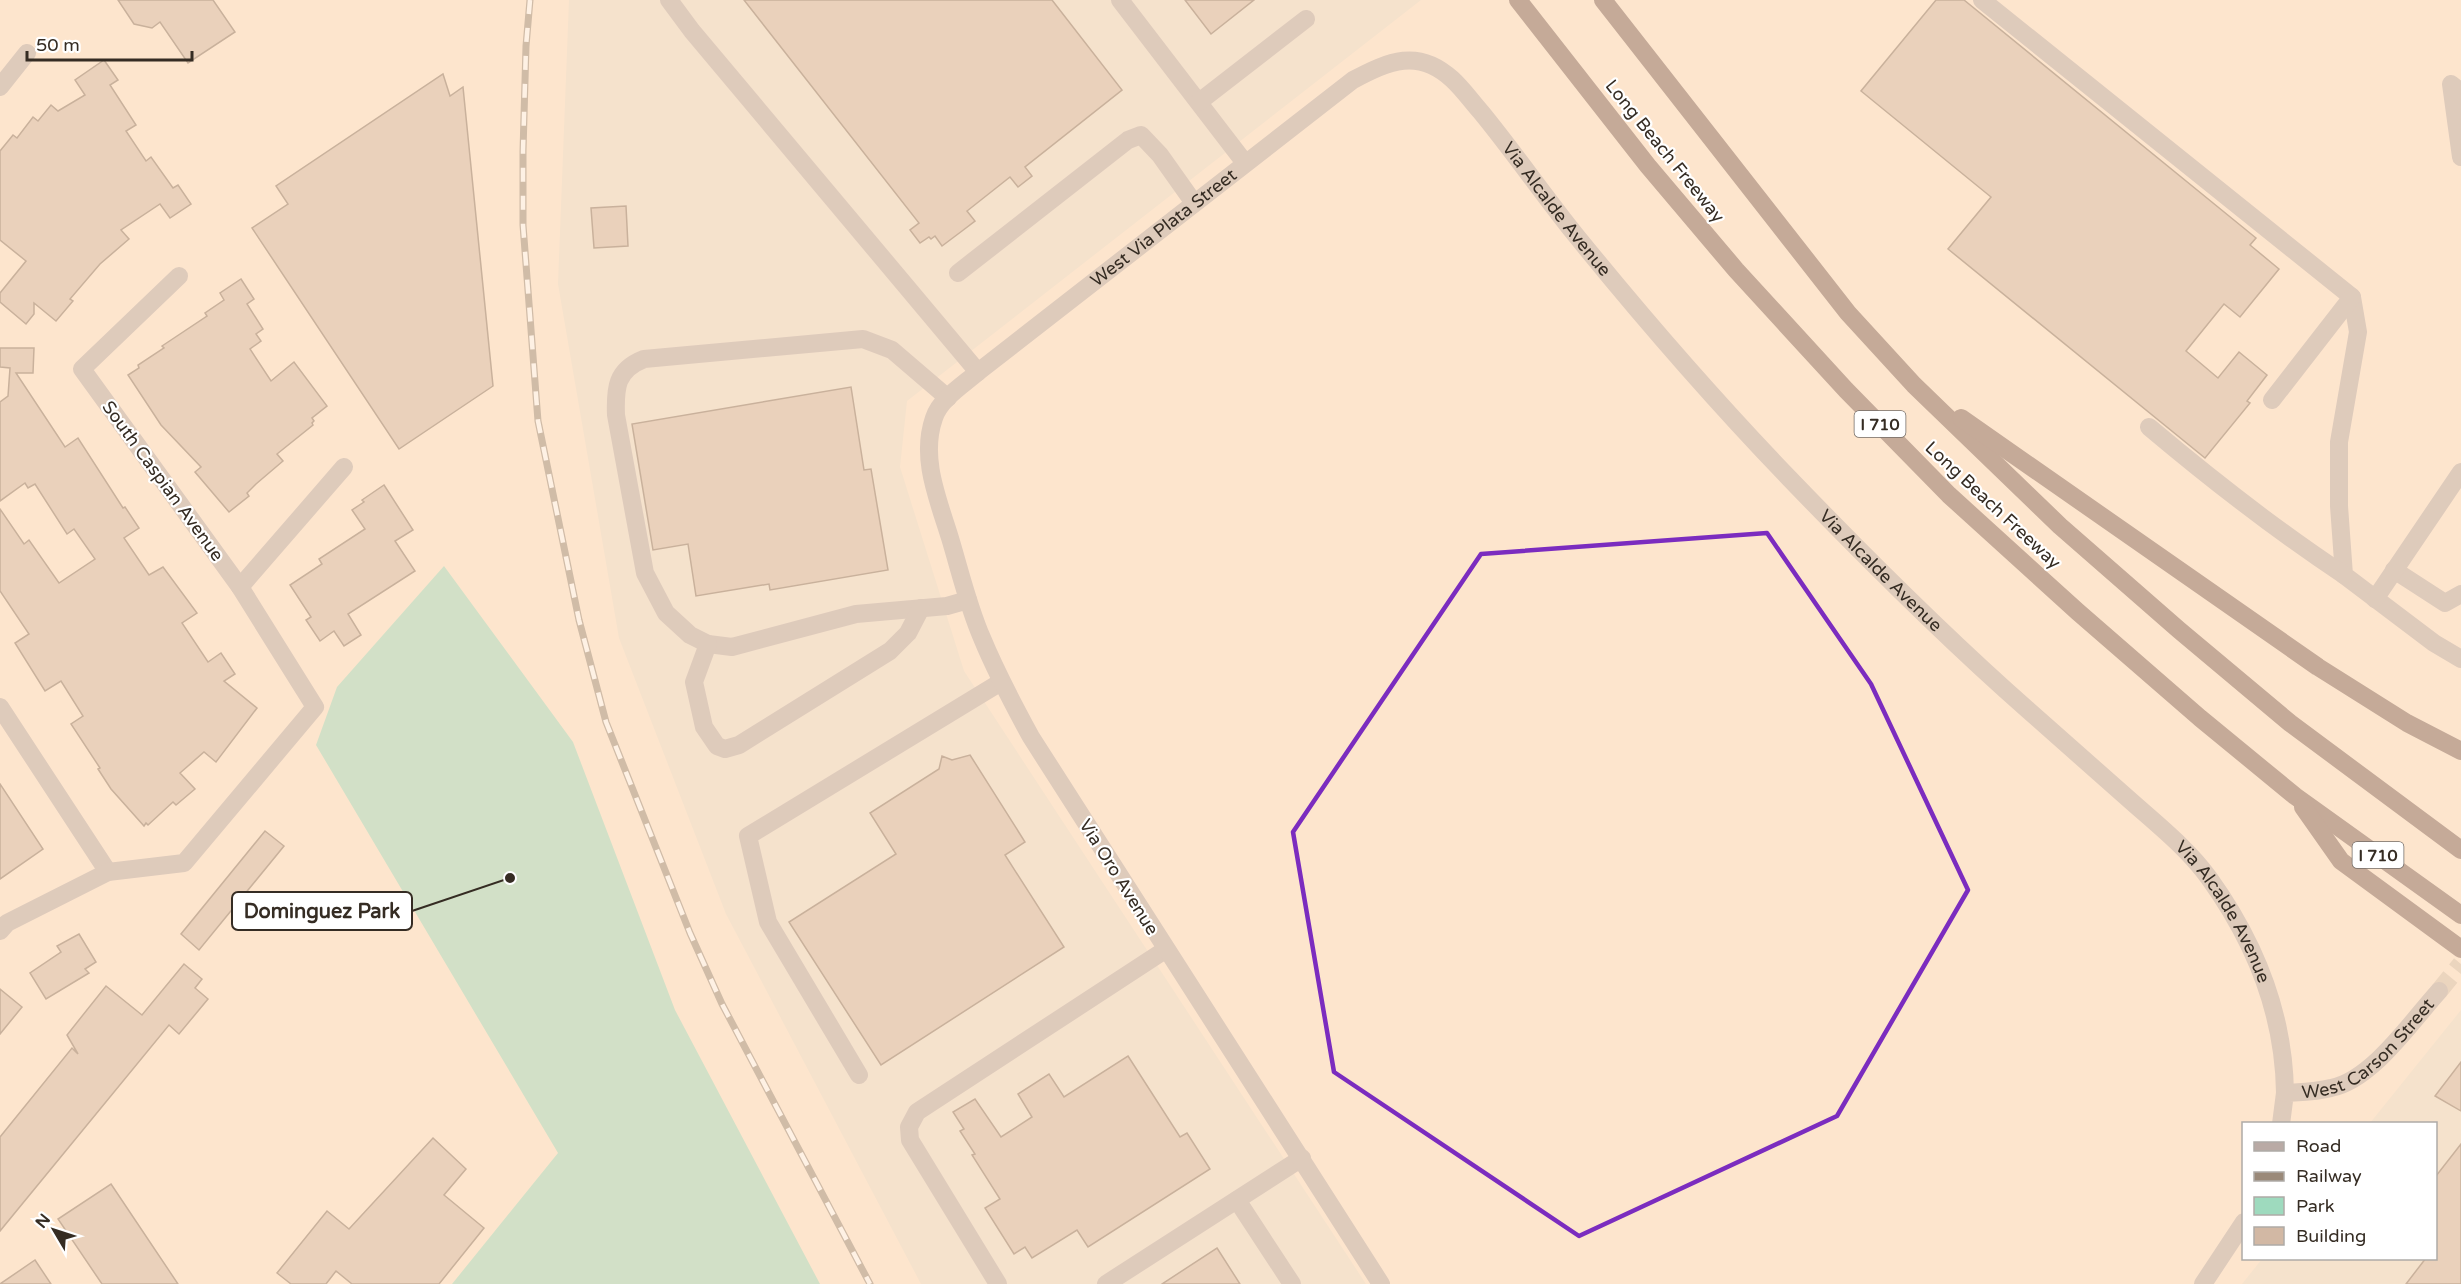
<svg xmlns="http://www.w3.org/2000/svg" width="2461" height="1284" viewBox="0 0 2461 1284" font-family="'Varela Round',sans-serif">
<style>
.industrial{fill:#ebddca}
.green{fill:#9edabe}
.building{fill:#d2b8a4;stroke:#8a725f;stroke-width:1.5}
.lines{fill:none;stroke-linecap:round;stroke-linejoin:round}
.minor-tunnel{stroke:#d5c0ab;stroke-width:18;stroke-dasharray:18 9;stroke-linecap:butt}
.minor{stroke:#b9aaa5;stroke-width:18}
.highway{stroke:#806258;stroke-width:18}
.rail-casing{stroke:#9a8979;stroke-width:7}
.rail{stroke:#fff;stroke-width:4.5;stroke-dasharray:14;stroke-linecap:butt}
.marked{fill:none;stroke:#7b2cbf;stroke-width:4.5;stroke-linejoin:round}
.labels{text-anchor:middle;stroke-width:4.5;stroke-linejoin:round;paint-order:stroke}
.shield{fill:#fff;stroke:#726b65;stroke-width:1.5}
.shield-label{font-size:16px;font-weight:bold;fill:#352c23}
.street-label{font-size:18px;fill:#352c23;stroke:#fff}
.leader{fill:none;stroke:#352c23;stroke-width:2}
.callout-dot{fill:#352c23;stroke:#fff;stroke-width:2}
.callout{fill:#fff;stroke:#352c23;stroke-width:2}
.callout-label{font-size:20px;text-anchor:middle;font-weight:bold;fill:#352c23}
</style>
<rect width="100%" height="100%" fill="#fde5cd"/>
<g class="industrial">
<polygon points="569,0 1421,0 907,401 900,467 964,671 1366,1284 921,1284 726,914 619,638 558,284"/>
<polygon points="2461,1010 2461,1284 2242,1284 2262,1259 2436,1258 2436,1124 2370,1123"/>
</g>
<polygon class="green" points="444,566 573,742 675,1010 820,1284 452,1284 558,1153 316,745 337,687"/>
<g class="building">
<polygon points="118,0 213,0 235,32 188,63 160,22 152,28 134,24"/>
<polygon points="744,0 1052,0 1122,90 1025,167 1032,176 1018,187 1010,177 967,211 975,221 962,231 942,246 935,236 931,239 929,237 920,243 910,230 919,223"/>
<polygon points="1185,0 1254,0 1211,34"/>
<polygon points="1936,0 1964,0 2256,238 2250,245 2279,269 2240,317 2224,304 2186,351 2218,378 2239,352 2267,375 2247,401 2250,403 2205,458 1948,249 1991,197 1861,91"/>
<polygon points="104,60 118,80 110,85 136,125 126,131 146,161 151,157 173,188 178,185 191,204 170,218 160,204 121,230 129,239 100,264 70,299 73,301 56,321 34,303 34,314 26,324 0,302 0,293 26,261 0,240 0,151 13,135 17,138 33,117 38,121 51,105 58,111 85,95 75,80"/>
<polygon points="443,74 450,96 463,87 493,386 399,449 252,228 288,204 276,186"/>
<polygon points="626,206 628,246 594,248 591,208"/>
<polygon points="241,279 254,299 247,304 263,329 256,334 261,341 250,349 271,381 294,362 327,406 312,418 314,421 312,423 313,425 277,454 283,461 256,484 247,493 249,496 229,512 195,472 201,467 161,425 128,375 139,368 138,365 164,348 162,346 207,316 205,313 224,300 220,293"/>
<polygon points="0,348 34,348 33,373 16,373 65,447 78,438 123,508 125,507 139,528 124,538 149,575 163,567 197,613 182,623 208,662 221,653 235,674 224,681 257,708 216,762 204,752 180,773 195,789 176,805 173,802 148,825 146,823 144,826 111,789 98,769 100,768 71,724 83,716 61,681 45,691 15,643 29,634 0,591 0,509 24,544 29,540 59,583 95,559 74,529 67,534 35,484 28,488 25,483 0,501 0,402 8,396 10,368 0,367"/>
<polygon points="851,387 864,470 871,469 888,570 770,590 769,584 696,596 688,544 653,550 632,424"/>
<polygon points="384,485 413,530 395,541 415,571 348,614 361,635 344,646 334,631 320,641 306,620 311,617 290,585 322,564 319,559 365,529 352,510 364,502 362,500"/>
<polygon points="970,755 1025,842 1005,855 1064,947 881,1065 789,922 896,854 870,813 939,769 942,756 952,760"/>
<polygon points="0,784 43,849 0,879"/>
<polygon points="265,831 284,846 199,950 181,934"/>
<polygon points="79,934 96,962 85,969 89,973 46,999 30,973 61,952 57,946"/>
<polygon points="184,964 202,979 195,988 208,999 179,1034 169,1025 0,1231 0,1137 72,1048 78,1054 67,1035 106,986 142,1015"/>
<polygon points="0,989 22,1007 0,1034"/>
<polygon points="1128,1056 1180,1137 1187,1133 1210,1169 1088,1247 1077,1230 1032,1258 1025,1247 1014,1254 985,1208 1000,1199 972,1155 975,1154 960,1131 964,1129 953,1112 975,1099 1001,1137 1032,1117 1018,1094 1049,1074 1064,1097"/>
<polygon points="2461,1062 2461,1111 2435,1096"/>
<polygon points="433,1138 466,1169 444,1195 484,1228 439,1284 352,1284 336,1271 326,1284 291,1284 277,1273 327,1211 349,1229"/>
<polygon points="2461,1144 2461,1284 2406,1284 2426,1258 2436,1258 2436,1176"/>
<polygon points="111,1184 178,1284 102,1284 58,1219"/>
<polygon points="1217,1248 1240,1284 1162,1284"/>
<polygon points="35,1260 51,1284 0,1284"/>
</g>
<g class="lines">
<polyline class="minor-tunnel" points="2439,991 2461,964"/>
<g class="minor">
<polyline points="669,0 692,31 978,372"/>
<polyline points="1120,0 1245,163"/>
<polyline points="1982,0 2352,297 2358,332 2339,442 2339,506 2344,575 2434,643 2461,659"/>
<polyline points="0,87 27,53"/>
<polyline points="2461,92 2451,84 2461,157"/>
<polyline points="1199,102 1306,19"/>
<polyline points="958,273 1128,140 1141,135 1160,155 1194,203"/>
<path d="M948,398l-56,-48 -29,-11 -219,20c-28,11 -29,29 -28,56l29,158 21,40 24,22 18,9 24,3 124,-33 91,-8 21,-6"/>
<polyline points="2272,400 2352,297"/>
<path d="M2149,427c63,53 127,103 195,148"/>
<polyline points="2394,570 2445,603 2461,594"/>
<polyline points="240,587 344,467"/>
<polyline points="2375,599 2461,472"/>
<polyline points="708,644 694,682 704,727 717,746 725,749 739,745 890,651 908,633 921,608"/>
<polyline points="0,707 108,872"/>
<polyline points="0,931 7,923 108,872 184,863 315,707 240,587 82,369 179,276"/>
<polyline points="859,1075 768,922 748,836 1001,682"/>
<path id="s1" d="M2281,1124l4,-31c15,-1 31,-1 46,-5 41,-8 80,-66 108,-97"/>
<polyline points="1237,1200 1292,1284"/>
<polyline points="998,1284 910,1140 909,1127 917,1112 1165,950"/>
<polyline points="1106,1284 1302,1158"/>
<path id="s2" d="M1381,1284l-350,-547c-18,-33 -35,-65 -49,-99 -14,-32 -22,-67 -32,-100 -12,-39 -30,-80 -16,-120 6,-19 29,-33 44,-46l375,-292c36,-19 65,-32 99,-1 11,10 20,23 29,33 32,39 61,81 93,121 68,84 140,167 215,245 77,80 156,159 239,232 35,31 69,61 104,92 26,23 56,47 77,76 46,64 75,136 76,215"/>
<polyline points="2203,1284 2244,1222"/>
</g>
<g class="highway">
<polyline points="1518,0 1648,166 1736,270 1846,390 1949,495 2078,612 2200,718 2295,796 2461,915"/>
<polyline points="1603,0 1848,313 1914,385 2060,526 2179,630 2290,723 2461,850"/>
<polyline points="1961,418 2318,667 2407,723 2461,751"/>
<polyline points="2303,807 2341,861 2461,949"/>
</g>
<g class="rail-casing">
<polyline id="rail" points="530,0 526,46 523,151 523,225 538,421 579,620 606,722 690,933 722,1004 870,1284"/>
</g>
<use href="#rail" class="rail"/>
</g>
<path d="M0 0H2461V1284H0ZM1767,533l104,151 97,206 -131,226 -258,120 -245,-164 -41,-240 188,-278z" fill="#fde5cd" fill-opacity=".55" fill-rule="evenodd"/>
<path class="marked" d="M1767,533l104,151 97,206 -131,226 -258,120 -245,-164 -41,-240 188,-278z"/>
<g class="labels">
<g class="shield">
<rect x="1854.5" y="411" width="51" height="26" rx="4.5"/>
<rect x="2352.5" y="842" width="51" height="26" rx="4.5"/>
</g>
<g class="shield-label">
<text x="1880" y="430">I 710</text>
<text x="2378" y="861">I 710</text>
</g>
<g class="street-label">
<text transform="translate(1665 151) rotate(51)" y="6">Long Beach Freeway</text>
<text dy="6" stroke="none"><textPath href="#s2" startOffset="1803">Via Alcalde Avenue</textPath></text>
<text dy="6" stroke="none"><textPath href="#s2" startOffset="1288">West Via Plata Street</textPath></text>
<text transform="translate(163 481) rotate(54)" y="6">South Caspian Avenue</text>
<text transform="translate(1993 505) rotate(43)" y="6">Long Beach Freeway</text>
<text dy="6" stroke="none"><textPath href="#s2" startOffset="2289">Via Alcalde Avenue</textPath></text>
<text transform="translate(1119 877) rotate(58)" y="6">Via Oro Avenue</text>
<text dy="6" stroke="none"><textPath href="#s2" startOffset="2775">Via Alcalde Avenue</textPath></text>
<text dy="6" stroke="none"><textPath href="#s1" startOffset="130">West Carson Street</textPath></text>
</g>
</g>
<path class="leader" d="M510 878L412 911"/>
<circle class="callout-dot" cx="510" cy="878" r="6"/>
<rect class="callout" x="232" y="892" width="180" height="38" rx="6"/>
<g class="callout-label">
<text x="322" y="918">Dominguez Park</text>
</g>
<rect x="2242" y="1122" width="195" height="138" fill="#ffffff" stroke="#aeaba7" stroke-width="1.5"/>
<rect x="2254" y="1142" width="30" height="9" fill="#b9aaa5" stroke="#aeaba7" stroke-width="1.5"/>
<text x="2296" y="1152" font-size="18" fill="#352c23">Road</text>
<rect x="2254" y="1172" width="30" height="9" fill="#9a8979" stroke="#aeaba7" stroke-width="1.5"/>
<text x="2296" y="1182" font-size="18" fill="#352c23">Railway</text>
<rect x="2254" y="1197" width="30" height="18" fill="#9edabe" stroke="#aeaba7" stroke-width="1.5"/>
<text x="2296" y="1212" font-size="18" fill="#352c23">Park</text>
<rect x="2254" y="1227" width="30" height="18" fill="#d2b8a4" stroke="#aeaba7" stroke-width="1.5"/>
<text x="2296" y="1242" font-size="18" fill="#352c23">Building</text>
<g transform="translate(54 1230) rotate(309)" stroke="#ffffff" stroke-width="4.5" paint-order="stroke">
<path d="M0-4.5L10 22L0 15L-10 22Z" fill="#352c23"/>
<text y="-9" font-size="16" font-weight="bold" text-anchor="middle" fill="#352c23">N</text>
</g>
<path d="M27 51v9h165v-9" fill="none" stroke="#352c23" stroke-width="3"/>
<text x="36" y="51" font-size="18" fill="#352c23" stroke="#ffffff" stroke-width="4.5" paint-order="stroke">50 m</text>
</svg>
